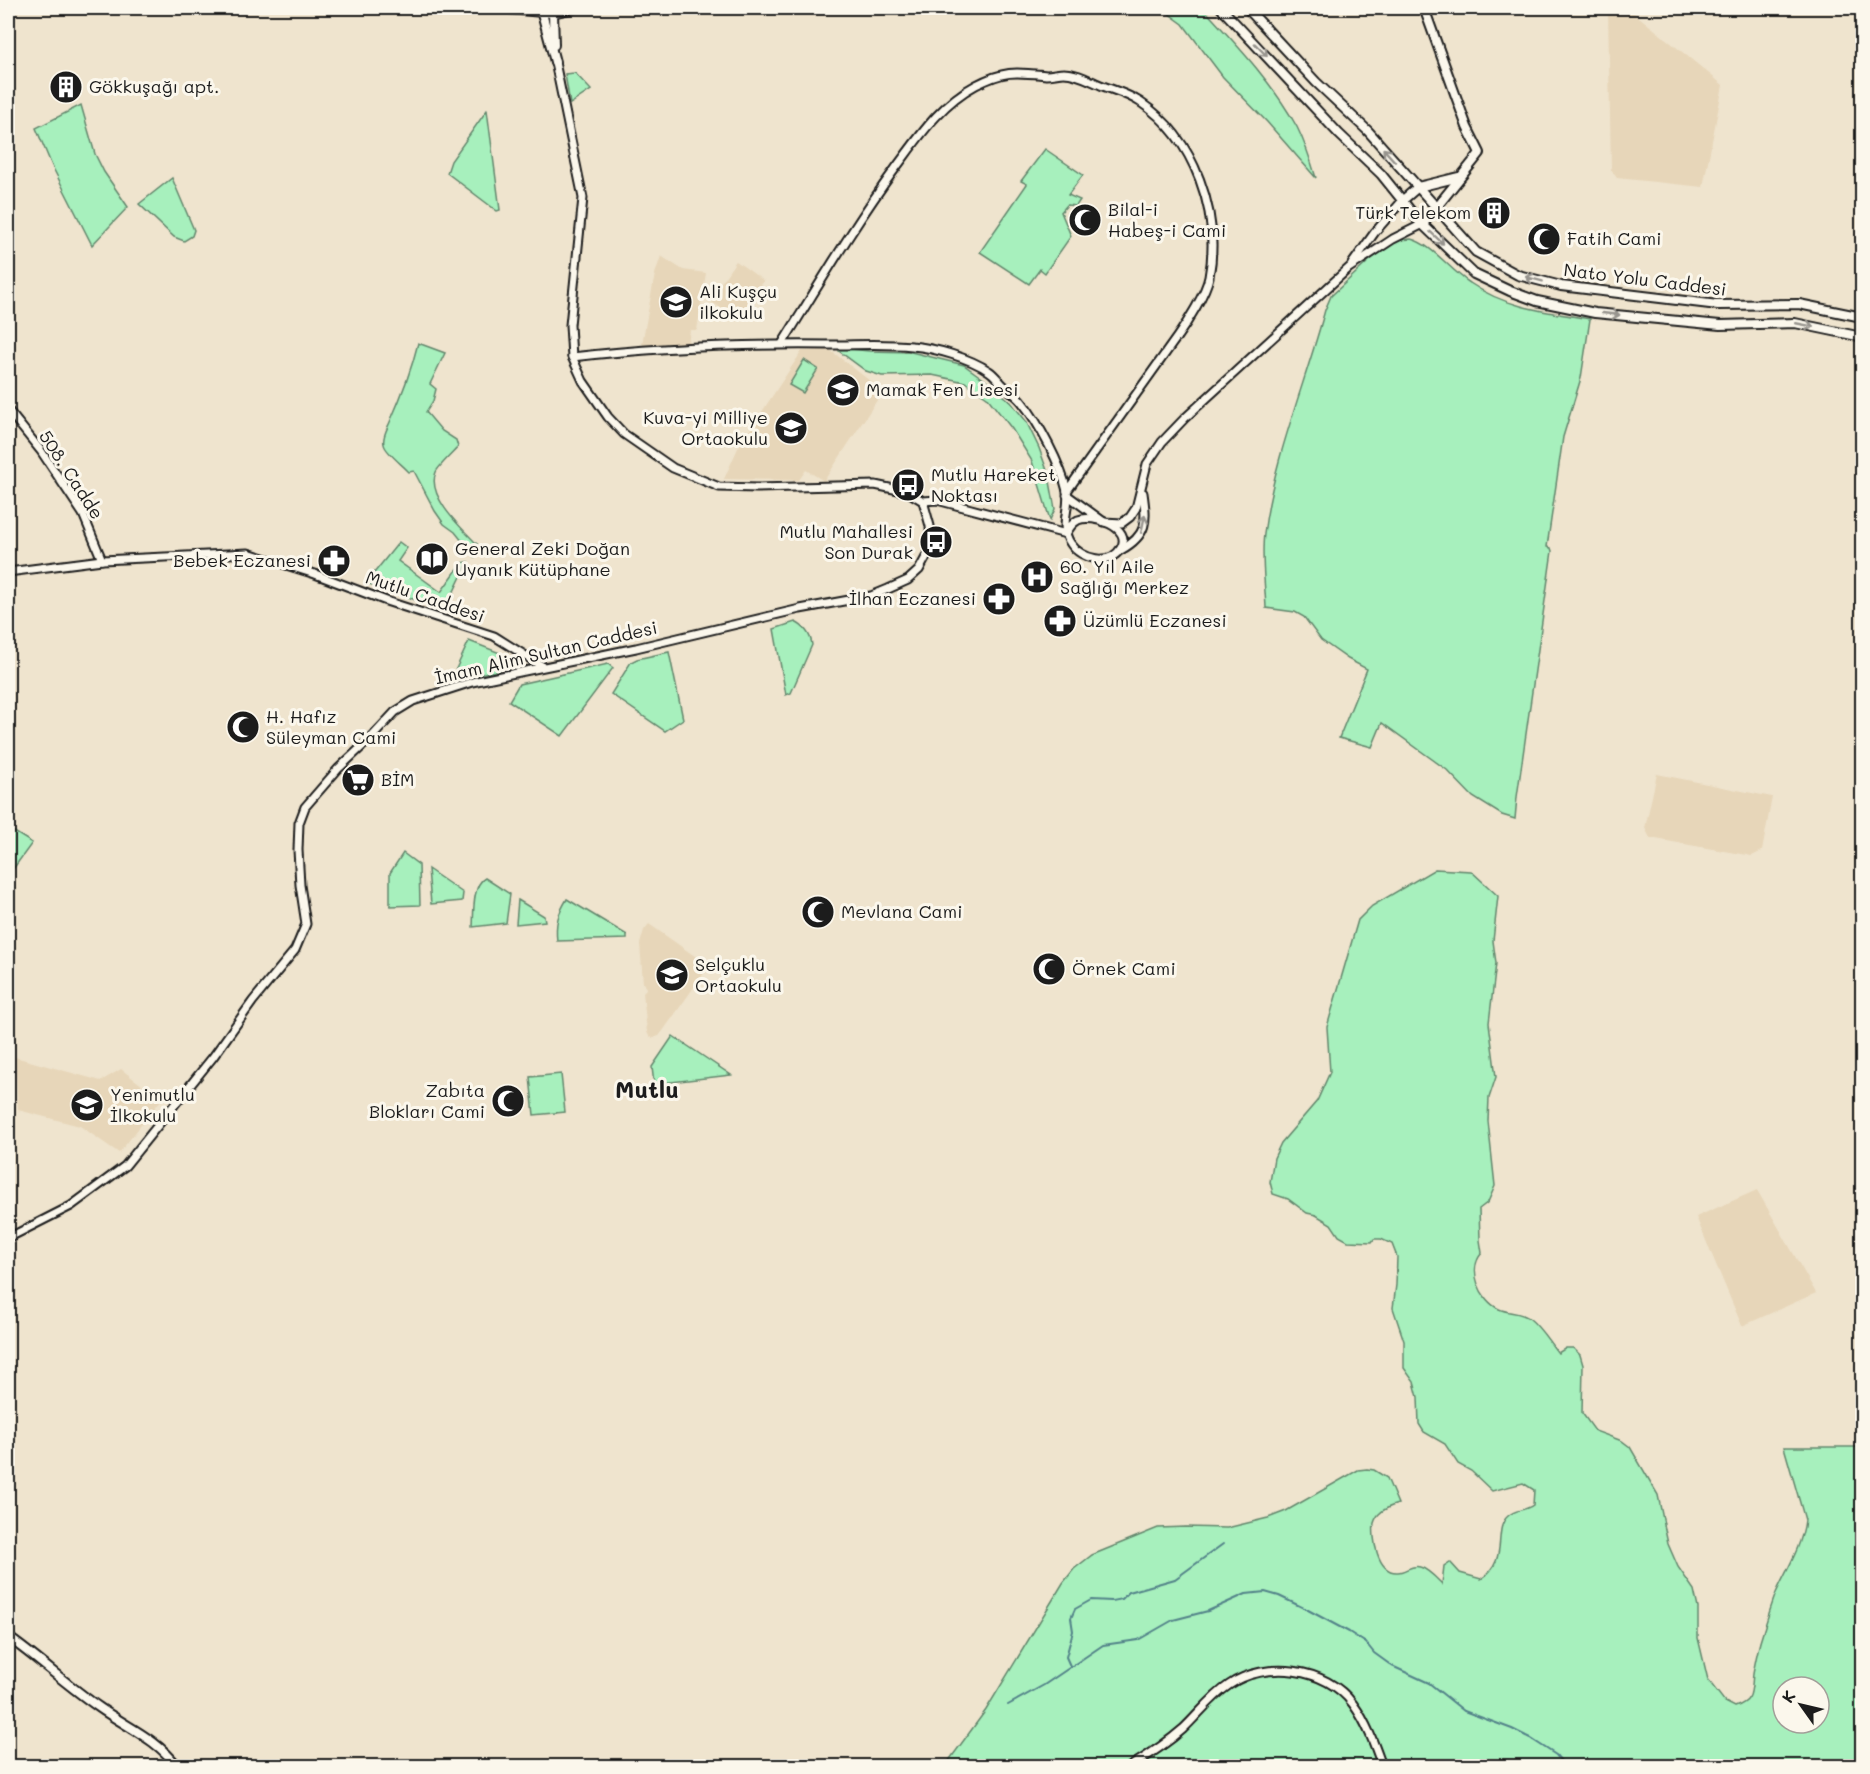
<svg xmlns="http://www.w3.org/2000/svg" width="1870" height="1774" viewBox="0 0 1870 1774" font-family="Mali,sans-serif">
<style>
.built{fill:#e7d6b9}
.green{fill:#a7f0bd;stroke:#62866c;stroke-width:1.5;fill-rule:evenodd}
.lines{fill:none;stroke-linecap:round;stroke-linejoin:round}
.stream{stroke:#538389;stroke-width:2}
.tertiary-casing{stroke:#1c1c1c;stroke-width:11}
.secondary-casing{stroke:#1c1c1c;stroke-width:12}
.tertiary{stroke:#fbf7ec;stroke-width:7}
.secondary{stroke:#fbf7ec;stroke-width:8}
.oneway{stroke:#97948e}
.labels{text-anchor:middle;stroke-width:6;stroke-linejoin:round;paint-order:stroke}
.poi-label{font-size:18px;fill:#1c1c1c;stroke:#fbf7ec;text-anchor:start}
.street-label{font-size:18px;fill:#1c1c1c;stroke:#fbf7ec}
.district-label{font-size:24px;font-weight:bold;fill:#1c1c1c;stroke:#fbf7ec}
</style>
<rect width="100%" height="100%" fill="#efe4ce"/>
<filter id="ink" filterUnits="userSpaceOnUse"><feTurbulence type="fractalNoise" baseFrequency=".0167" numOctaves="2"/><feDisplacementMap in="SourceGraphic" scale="12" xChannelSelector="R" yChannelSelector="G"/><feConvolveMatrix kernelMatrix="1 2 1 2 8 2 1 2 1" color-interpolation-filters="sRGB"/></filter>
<g filter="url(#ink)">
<g class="built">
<polygon points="1608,8 1628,8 1723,85 1703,187 1617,178 1611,170"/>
<polygon points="661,256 683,270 706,273 697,330 690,330 688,344 648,347 642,344 655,274"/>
<polygon points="736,261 764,281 737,319 709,300"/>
<polygon points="830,350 883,391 824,481 806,470 799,480 724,479 738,448 802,351"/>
<polygon points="1657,774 1772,797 1762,851 1752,856 1650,838 1645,828"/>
<polygon points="649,924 709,966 663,1031 659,1036 653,1038 649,1036 647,1032 643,992 646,989 645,984 643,983 640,944 644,930"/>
<polygon points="15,1057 101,1081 121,1069 161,1100 119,1153 80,1126 18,1110"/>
<polygon points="1757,1190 1816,1293 1742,1326 1696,1217"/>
</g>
<g class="green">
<path d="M1161,8h42c33,36 70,75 94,119 8,16 14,34 19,51l-49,-56 -44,-45 -40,-53z"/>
<polygon points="575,73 591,90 570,104 565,74"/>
<polygon points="81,105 95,154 104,172 128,207 92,245 52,166 36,128"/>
<polygon points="487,110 500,210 497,211 447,173 451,161"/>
<polygon points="1045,149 1083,175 1068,195 1080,200 1076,206 1067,205 1061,212 1071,236 1045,273 1040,269 1029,284 980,252 1027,184 1021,181"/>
<polygon points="172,178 194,230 192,236 184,241 174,237 139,204"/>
<path d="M1411,239c22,6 39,31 59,44 36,25 77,29 120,36l-9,59 -18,59 -16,110 4,1 1,3 -35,246 -2,22 -13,-4 -29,-18 -26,-27 -65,-47 -10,24 -33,-9 28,-69 -19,-10 -27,-19 -17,-23 -9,-5 -29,-4c-1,-24 -5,-51 -2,-74 10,-77 41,-150 61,-224l6,-14 53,-49 15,-7z"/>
<path d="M418,343l27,10 -15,31 6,5 -3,12 -7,11 16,19 14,9 2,7c-4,5 -20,20 -22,25 -11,26 31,61 47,78l-8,7 -20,-25 -11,-8 -9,-13 -21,-40 -5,1c-6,-7 -24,-20 -25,-28 -2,-7 3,-15 6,-22 12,-27 21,-50 28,-79z"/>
<polygon points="839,348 869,351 911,352 964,365 985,380 1010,401 1026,421 1039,448 1049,476 1055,509 1050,520 1032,461 1012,429 987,397 965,382 932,375 882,376 866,371 839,351"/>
<polygon points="804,360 818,369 803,393 789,385"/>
<polygon points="399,542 407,548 398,561 441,592 462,563 468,562 445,610 366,583"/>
<path d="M795,622c9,4 16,13 17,23l-21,48 -5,2 -12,-66z"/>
<polygon points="469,641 500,653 504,665 498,671 457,677 455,671"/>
<polygon points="669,652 683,719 665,731 611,694 631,662 637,659"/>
<polygon points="608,664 613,668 562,736 509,701 519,684"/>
<polygon points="8,828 32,843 8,876"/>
<polygon points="403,853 419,865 420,905 390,906 390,873"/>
<polygon points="428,869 463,893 462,901 431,904"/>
<path d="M1435,869l36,2 27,25 -5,45 3,22 -7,60 7,54 -7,21 -1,23 7,65 -7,16 -9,7 1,31 2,13c-15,16 -2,47 17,56 11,5 21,2 31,10 11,9 19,23 28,34l8,-5h7l7,7 3,10 -1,48 13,18 27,10 8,6 28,48 10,49 10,23 16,23 4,18v30l10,42 17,22 10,5c19,-6 16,-16 18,-33 2,-11 4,-21 7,-32 5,-16 10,-33 16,-49 11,-24 26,-47 29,-73l-21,-73h78v319h-917l41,-56 77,-127 11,-14 18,-14 66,-27 28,-1 41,1 41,-10 18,-7 72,-41 9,-1 7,1 13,8 11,26c-11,3 -21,8 -24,19 -2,14 3,51 24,49 8,0 13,-8 22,-5 8,2 16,11 22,17l2,-18 6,-4 10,11 21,6c29,-19 11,-49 27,-63 7,-7 17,-5 25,-11l1,-15 -11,-7 -31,8 -21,-20 -13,-7 -13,-20 -21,-12 -5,-8 -1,-27 -4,-15 -10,-14v-27l-11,-33 3,-23 1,-28 -5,-13 -11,-5h-7l-2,3 -24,-1 -9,-5 -8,-12 -15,-9 -9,-2 -19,-14 -15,-5 -3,-12 4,-24 7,-15 36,-42 13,-29 -3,-45 31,-107 14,-14zM1783,1687h36v36h-36z"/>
<path d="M485,878l25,16 -4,29 -33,4c1,-14 -1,-42 12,-49z"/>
<path d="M567,899l60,36v4l-70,2c-2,-18 1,-27 10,-42z"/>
<polygon points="518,900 544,916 545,921 516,924"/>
<polygon points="673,1036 731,1075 654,1084 652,1067"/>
<polygon points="561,1074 565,1112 534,1115 530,1077"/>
</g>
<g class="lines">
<g class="stream">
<polyline points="1070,1666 1066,1657 1073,1631 1071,1618 1075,1609 1091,1600 1112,1601 1122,1599 1129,1592 1175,1579 1223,1544"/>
<polyline points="1008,1705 1044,1685 1103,1645 1138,1640 1173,1620 1208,1611 1246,1594 1265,1592 1279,1596 1308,1610 1349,1632 1366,1643 1374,1653 1392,1666 1429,1683 1464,1711 1512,1729 1530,1738 1556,1755 1565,1766"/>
</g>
<g class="tertiary-casing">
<g id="tertiary">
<polyline points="555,62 583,198 570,325 572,357 583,381 608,417 624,434 673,468 719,487 757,488 875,485 908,492 923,501 937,500 1066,534"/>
<polyline points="1352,264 1375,232 1403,200"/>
<path d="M782,344c37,-59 72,-119 113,-175 24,-32 45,-65 81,-84 29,-15 40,-13 70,-10 6,0 12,-2 18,-2 14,0 26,8 39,13 13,5 25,8 37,16 55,36 81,112 69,175 -3,16 -22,46 -32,60l-110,154"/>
<path d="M572,357c85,-10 172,-13 258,-12 27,0 55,-2 82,1 23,2 58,12 77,25 5,3 9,9 13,13 6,6 15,11 20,18 17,21 39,63 45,89 4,17 -9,35 4,53 10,15 39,23 50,4 12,-21 -28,-34 -43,-28 -6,3 -9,8 -12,14"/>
<polyline points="8,410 41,451 83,514 102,560"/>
<polyline points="1067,495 1104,522 1122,523 1130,517 1136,508 1147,464 1162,442 1185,418 1349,268 1393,239 1423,224"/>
<path d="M1121,550c27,-15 26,-29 22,-57"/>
<polyline points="8,572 102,560 248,553 315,574 389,602 494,636 542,666"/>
<polyline points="8,1238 71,1206 125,1166 213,1057 253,1001 295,950 306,924 300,885 298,850 299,823 305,807 338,769 370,739 395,712 413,701 472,682 636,648 800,609 871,596 888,589 908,580 919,570 931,548 930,526 923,501"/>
<path d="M1131,1766c18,-11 36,-23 52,-37 16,-15 28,-32 46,-44 37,-25 97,-18 124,19 14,19 22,42 29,62"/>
</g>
</g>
<g class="secondary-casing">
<g id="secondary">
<polyline points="498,8 553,13 573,8"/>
<polyline points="1221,8 1339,134 1381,174 1418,220 1474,274 1510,291 1537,301 1595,313 1720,325 1795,323 1862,337"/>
<polyline points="1247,8 1316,82 1368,131 1476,252 1518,275 1561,286 1718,305 1799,304 1862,317"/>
<polyline points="542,13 555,62"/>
<polyline points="553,13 554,45"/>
<polyline points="1403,200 1418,187 1459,177"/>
<polyline points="1423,224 1480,153 1467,127 1424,8"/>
<path d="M8,1637c31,22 60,49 92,71 27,19 57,31 77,58"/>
</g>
</g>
<use href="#tertiary" class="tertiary"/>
<use href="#secondary" class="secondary"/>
</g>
<defs><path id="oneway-shaft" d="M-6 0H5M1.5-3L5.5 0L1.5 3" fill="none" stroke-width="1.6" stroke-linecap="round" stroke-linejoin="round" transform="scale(1.5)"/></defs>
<g class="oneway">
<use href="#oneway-shaft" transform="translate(1261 50) rotate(46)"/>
<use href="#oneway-shaft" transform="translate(1389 155) rotate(-132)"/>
<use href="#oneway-shaft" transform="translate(1437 238) rotate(43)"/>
<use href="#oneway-shaft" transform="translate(1534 279) rotate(-165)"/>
<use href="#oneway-shaft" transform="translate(1611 314) rotate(6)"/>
<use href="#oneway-shaft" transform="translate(1805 325) rotate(11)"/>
<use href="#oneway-shaft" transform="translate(1143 524) rotate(-78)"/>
</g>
</g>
<defs>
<g id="building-disc" transform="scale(1.725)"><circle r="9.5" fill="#1c1c1c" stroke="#fbf7ec"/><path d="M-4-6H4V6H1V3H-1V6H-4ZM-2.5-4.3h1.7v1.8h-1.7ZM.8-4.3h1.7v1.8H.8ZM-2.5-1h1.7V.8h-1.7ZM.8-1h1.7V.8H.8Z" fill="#fff"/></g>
<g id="mosque-disc" transform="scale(1.725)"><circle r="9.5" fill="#1c1c1c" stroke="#fbf7ec"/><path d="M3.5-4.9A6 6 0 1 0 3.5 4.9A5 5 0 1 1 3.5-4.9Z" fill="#fff"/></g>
<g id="school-disc" transform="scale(1.725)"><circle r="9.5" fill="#1c1c1c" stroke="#fbf7ec"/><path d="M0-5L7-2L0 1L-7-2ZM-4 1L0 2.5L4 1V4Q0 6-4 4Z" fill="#fff"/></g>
<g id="bus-disc" transform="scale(1.725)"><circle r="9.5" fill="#1c1c1c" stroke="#fbf7ec"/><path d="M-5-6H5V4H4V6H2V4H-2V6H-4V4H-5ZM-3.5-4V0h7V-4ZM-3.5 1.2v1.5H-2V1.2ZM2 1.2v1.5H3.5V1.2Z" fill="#fff"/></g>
<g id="library-disc" transform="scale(1.725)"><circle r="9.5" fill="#1c1c1c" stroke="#fbf7ec"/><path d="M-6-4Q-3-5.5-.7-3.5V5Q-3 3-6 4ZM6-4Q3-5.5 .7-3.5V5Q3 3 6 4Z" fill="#fff"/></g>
<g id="pharmacy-disc" transform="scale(1.725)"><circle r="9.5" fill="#1c1c1c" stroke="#fbf7ec"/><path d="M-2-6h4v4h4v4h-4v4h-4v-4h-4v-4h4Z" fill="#fff"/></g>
<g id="hospital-disc" transform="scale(1.725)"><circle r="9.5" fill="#1c1c1c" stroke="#fbf7ec"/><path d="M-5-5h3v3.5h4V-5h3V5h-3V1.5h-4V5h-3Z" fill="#fff"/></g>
<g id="supermarket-disc" transform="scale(1.725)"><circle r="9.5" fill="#1c1c1c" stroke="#fbf7ec"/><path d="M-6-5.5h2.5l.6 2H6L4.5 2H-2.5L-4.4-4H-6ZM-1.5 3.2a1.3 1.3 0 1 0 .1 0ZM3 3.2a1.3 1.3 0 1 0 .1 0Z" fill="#fff"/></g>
</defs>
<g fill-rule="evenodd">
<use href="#building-disc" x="66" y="87"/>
<use href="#building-disc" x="1494" y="213"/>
<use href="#mosque-disc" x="1085" y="220"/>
<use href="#mosque-disc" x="1544" y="239"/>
<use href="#school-disc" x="676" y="302"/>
<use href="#school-disc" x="843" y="390"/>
<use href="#school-disc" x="791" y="428"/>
<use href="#bus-disc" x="908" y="485"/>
<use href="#bus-disc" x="936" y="542"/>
<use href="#library-disc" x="432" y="559"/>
<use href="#pharmacy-disc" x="334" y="561"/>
<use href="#hospital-disc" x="1037" y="577"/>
<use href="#pharmacy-disc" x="999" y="599"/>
<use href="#pharmacy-disc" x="1060" y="621"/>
<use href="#mosque-disc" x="243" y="727"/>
<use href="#supermarket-disc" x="358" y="780"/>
<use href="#mosque-disc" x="818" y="912"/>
<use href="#mosque-disc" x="1049" y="969"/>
<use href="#school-disc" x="672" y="975"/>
<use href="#mosque-disc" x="508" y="1101"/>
<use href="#school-disc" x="87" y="1105"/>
</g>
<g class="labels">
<g class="poi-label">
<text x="89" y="93">Gökkuşağı apt.</text>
<text x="1108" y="216">Bilal-i<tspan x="1108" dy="21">Habeş-i Cami</tspan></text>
<text x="1471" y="219" text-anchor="end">Türk Telekom</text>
<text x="1567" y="245">Fatih Cami</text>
<text x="699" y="298">Ali Kuşçu<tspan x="699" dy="21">ilkokulu</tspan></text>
<text x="866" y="396">Mamak Fen Lisesi</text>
<text x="768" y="424" text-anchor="end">Kuva-yi Milliye<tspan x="768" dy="21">Ortaokulu</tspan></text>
<text x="931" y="481">Mutlu Hareket<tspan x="931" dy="21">Noktası</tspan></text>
<text x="913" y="538" text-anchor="end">Mutlu Mahallesi<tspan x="913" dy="21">Son Durak</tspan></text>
<text x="455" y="555">General Zeki Doğan<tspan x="455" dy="21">Uyanık Kütüphane</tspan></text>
<text x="311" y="567" text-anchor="end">Bebek Eczanesi</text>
<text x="1060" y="573">60. Yıl Aile<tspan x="1060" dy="21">Sağlığı Merkez</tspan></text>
<text x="976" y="605" text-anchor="end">İlhan Eczanesi</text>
<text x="1083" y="627">Üzümlü Eczanesi</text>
<text x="266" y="723">H. Hafız<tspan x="266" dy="21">Süleyman Cami</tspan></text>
<text x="381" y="786">BİM</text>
<text x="841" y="918">Mevlana Cami</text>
<text x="695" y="971">Selçuklu<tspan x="695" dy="21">Ortaokulu</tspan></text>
<text x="1072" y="975">Örnek Cami</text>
<text x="485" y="1097" text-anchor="end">Zabıta<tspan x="485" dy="21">Blokları Cami</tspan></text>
<text x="110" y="1101">Yenimutlu<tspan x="110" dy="21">İlkokulu</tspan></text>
</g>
<g class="street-label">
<text transform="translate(1645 280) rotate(7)" y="6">Nato Yolu Caddesi</text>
<text transform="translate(71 475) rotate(57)" y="6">508. Cadde</text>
<text transform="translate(425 597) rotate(19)" y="6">Mutlu Caddesi</text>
<text transform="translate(546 653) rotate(-13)" y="6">İmam Alim Sultan Caddesi</text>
</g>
<g class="district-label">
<text x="647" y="1098">Mutlu</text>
</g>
</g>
<rect width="1870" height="1774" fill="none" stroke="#fbf7ec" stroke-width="30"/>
<rect x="15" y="15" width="1840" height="1744" fill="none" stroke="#1c1c1c" stroke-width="2" filter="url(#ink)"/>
<g transform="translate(1801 1705) rotate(304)"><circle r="28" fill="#fbf7ec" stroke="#a29f99" stroke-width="1.5"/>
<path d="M0-4.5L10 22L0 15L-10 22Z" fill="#1c1c1c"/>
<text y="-9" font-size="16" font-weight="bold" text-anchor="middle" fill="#1c1c1c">K</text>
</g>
</svg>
